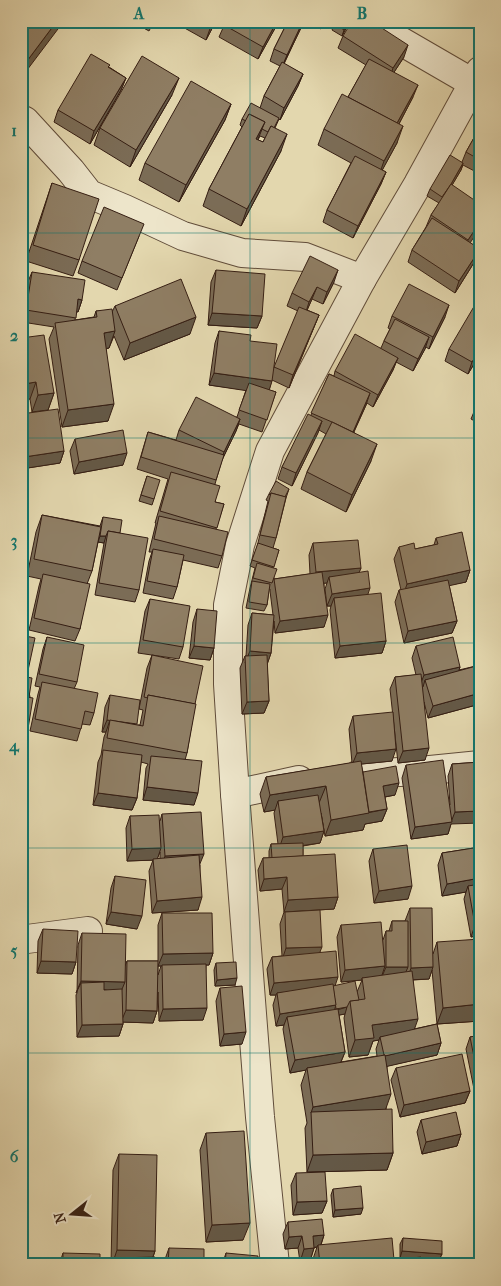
<svg xmlns="http://www.w3.org/2000/svg" width="501" height="1286" viewBox="0 0 501 1286" font-family="'IM FELL French Canon',serif">
<style>
.lines{fill:none;stroke-linecap:round;stroke-linejoin:round}
.minor-casing{stroke:#604c3a;stroke-width:30}
.tertiary-casing{stroke:#604c3a;stroke-width:30}
.minor{stroke:#ede5ca;stroke-width:28}
.tertiary{stroke:#ede5ca;stroke-width:28}
.wall{fill:#7b6c56;stroke:#351e13;fill-rule:evenodd}
.shaded-wall{fill:#645846;stroke:#351e13}
.building{fill:#8f7e64;stroke:#351e13}
.grid{fill:none;stroke:#0f766e;stroke-width:1;stroke-opacity:0.55}
.neatline{fill:none;stroke:#0f766e;stroke-width:2}
.grid-label{font-size:16px;text-anchor:middle;font-weight:bold;fill:#0f766e}
</style>
<rect width="100%" height="100%" fill="#e3d7ae"/>
<filter id="stains"><feTurbulence type="fractalNoise" baseFrequency=".004" numOctaves="4"/><feColorMatrix values="0 0 0 0 .2 0 0 0 0 .09 0 0 0 0 .02 0 0 0 .5 -.17"/></filter>
<radialGradient id="worn" r=".72"><stop offset=".6" stop-color="#630" stop-opacity="0"/><stop offset="1" stop-color="#630" stop-opacity=".3"/></radialGradient>
<g class="lines">
<g class="minor-casing">
<g id="minor">
<polyline points="366,21 473,83"/>
<polyline points="21,119 25,121 71,171 89,194 125,209 183,236 242,253 305,257 362,279"/>
<polyline points="359,774 420,771 480,765"/>
<polyline points="235,794 299,780"/>
<polyline points="21,938 27,939 88,931"/>
</g>
</g>
<g class="tertiary-casing">
<polyline id="tertiary" points="275,1265 260,1117 235,794 228,684 228,605 240,545 270,451 362,279 418,184 480,71"/>
</g>
<use href="#minor" class="minor"/>
<use href="#tertiary" class="tertiary"/>
</g>
<g class="wall">
<polygon points="131,21 154,21 149,31"/>
<polygon points="172,21 216,21 206,40"/>
<polygon points="226,21 279,21 258,59 219,37"/>
<path d="M288,21h16l-20,43 19,10 -5,12 -18,34 -1,-1 -4,9 6,23 -40,75 -38,-20 6,-17 33,-62 -2,-2 2,-6 18,-11 4,-12 16,-30 -10,-5 4,-12zM260,136l5,2 -2,4 -5,-2z"/>
<polygon points="308,21 325,21 321,29"/>
<polygon points="336,21 350,21 342,36 332,30"/>
<polygon points="431,21 445,21 442,27"/>
<polygon points="343,36 404,57 394,72 413,97 399,124 397,143 382,170 386,172 381,184 353,238 323,222 327,210 351,163 318,145 324,129 348,97 366,65 338,48"/>
<polygon points="109,67 126,78 121,90 90,144 54,122 58,110"/>
<polygon points="172,95 130,167 94,145 100,128"/>
<polygon points="231,104 225,120 179,202 139,180 145,163"/>
<polygon points="480,127 480,174 463,165 461,170 452,185 470,243 479,248 480,247 480,256 478,255 475,261 455,293 408,262 412,250 426,227 431,215 439,203 427,196 430,189 462,162 466,152"/>
<polygon points="52,183 79,260 73,276 26,261"/>
<polygon points="139,236 117,290 78,273 82,261"/>
<polygon points="216,270 262,316 257,328 208,325 211,282"/>
<polygon points="32,272 82,300 78,312 76,311 75,320 94,317 96,311 112,312 115,306 190,334 124,360 114,336 109,348 106,349 108,421 62,427 49,339 54,327 22,322 27,284"/>
<polygon points="334,282 323,304 312,299 307,310 319,315 289,388 272,380 269,390 276,392 262,432 239,424 236,431 222,460 215,484 215,502 224,504 216,529 222,556 218,568 183,560 177,587 173,599 143,593 149,561 152,552 149,552 156,523 155,523 168,479 137,469 148,432 176,440 179,430 237,417 246,390 209,385 215,343 219,331 250,341 274,368 298,311 287,306 292,293"/>
<polygon points="392,316 445,317 429,349 426,347 413,371 396,362 393,370 373,407 367,403 354,432 371,461 346,512 301,489 307,472 326,434 319,430 292,486 278,479 282,467 311,415 329,374 334,376 335,371 381,348 384,341 390,329 388,328"/>
<polygon points="21,338 54,393 48,410 32,412 30,399 25,399 21,410"/>
<polygon points="449,349 480,354 468,374 445,361"/>
<polygon points="480,400 480,424 471,419 476,407"/>
<polygon points="21,414 64,451 60,463 21,469"/>
<polygon points="75,439 123,465 74,474 70,451"/>
<polygon points="147,476 154,499 152,505 139,501"/>
<polygon points="289,489 286,498 276,538 273,548 279,550 273,568 274,579 310,574 309,555 313,543 361,568 359,572 386,641 382,653 335,658 330,610 331,606 327,606 325,589 327,583 324,583 324,627 275,633 274,621 271,653 267,664 269,701 264,713 242,714 240,668 245,656 246,656 248,625 252,613 273,615 270,591 270,589 269,589 267,605 264,611 246,608 250,588 255,568 250,566 257,547 268,501 266,500 269,494"/>
<polygon points="42,515 100,526 103,517 120,533 139,590 135,602 95,595 104,543 98,542 92,571 87,584 80,629 75,641 29,630 39,586 41,579 27,576 36,532"/>
<polygon points="436,538 470,570 466,582 449,585 457,621 452,633 404,643 395,602 399,590 401,590 394,559 399,547 415,549 434,545"/>
<polygon points="150,599 183,647 179,659 138,653 145,611"/>
<polygon points="197,609 214,648 210,660 189,658 193,622"/>
<polygon points="21,635 27,675 26,677 30,697 25,747 21,756"/>
<polygon points="47,637 77,682 74,689 94,713 90,725 82,724 77,741 30,731 38,694 40,687 35,686 43,649"/>
<polygon points="416,646 460,667 459,670 480,665 480,704 428,718 424,702 425,760 398,763 390,689 395,677 416,675 412,658"/>
<polygon points="152,655 195,704 187,753 185,760 194,805 143,800 146,768 148,764 141,762 137,798 132,810 93,805 98,762 101,755 104,737 106,732 102,732 105,707 110,695 136,725 140,725 143,710 139,709 147,668"/>
<path d="M353,716l39,45 -31,3 2,8 32,23 -10,2 2,12 -5,12 -17,3 -2,6 -38,6 -4,-23 3,18 -4,12 -17,3v10l35,41 -4,12 -17,1 3,43 15,33 22,6 5,-12 -21,2 -4,-45 4,-12 42,15 3,-9h3l3,-10h13l5,-13 23,46 4,-12 43,79 -43,3 4,19 -4,12 -50,11 -1,44 7,43 -6,17 -80,2 -2,-44 2,-5 -6,-38 5,-15 -16,3 -7,-44 1,-4 -8,1 -3,-21 3,-10h-6l-3,-26 5,-12 10,-1 -2,-32 4,-12 -2,-23 -22,2 -2,-21 5,-12h6v-7l2,-7h7l-4,-31 1,-3 -11,2 -4,-18 6,-17 86,-14 -3,-34zM432,970l5,54 -23,5 -1,-49 16,-1zM345,1014l-1,4 5,39 19,-2 5,-14 6,-1 -3,9 1,7 -36,6 4,-10 -6,-37z"/>
<polygon points="480,762 451,824 448,834 411,839 402,778 406,765 450,805 448,776 452,764"/>
<path d="M162,814l38,51 -2,45 -46,3 -3,-42 4,-11 -26,1 -1,-33 4,-12 30,5zM160,852v7h-3z"/>
<polygon points="480,847 480,935 471,937 464,899 466,892 442,896 438,865 442,853"/>
<polygon points="373,849 408,899 374,903 369,861"/>
<polygon points="115,876 137,929 106,924 111,888"/>
<path d="M162,913l51,40 -4,12h-3l-3,55 -44,1 -1,-29 -1,19 -4,12 -30,-1v2l-4,12 -42,1 -1,-42 1,-2 1,-48 4,-12 43,33 2,-5h31v-36zM158,966h3l-3,9z"/>
<polygon points="43,929 76,962 72,974 37,973 38,941"/>
<polygon points="216,963 235,985 215,986 214,970"/>
<polygon points="220,988 242,1044 220,1046 216,1001"/>
<polygon points="480,1035 480,1088 474,1089 466,1049 470,1037"/>
<polygon points="396,1068 470,1091 465,1103 400,1117 391,1080"/>
<polygon points="421,1120 461,1134 457,1146 422,1154 417,1132"/>
<polygon points="206,1133 243,1240 206,1242 200,1150"/>
<polygon points="119,1154 155,1251 153,1257 155,1265 111,1265 113,1170"/>
<polygon points="296,1173 327,1201 322,1213 293,1215 291,1185"/>
<polygon points="333,1189 361,1214 333,1217 331,1195"/>
<polygon points="288,1222 324,1235 321,1245 394,1260 411,1258 400,1258 400,1244 403,1238 442,1254 439,1260 421,1259 422,1265 312,1265 312,1262 317,1247 314,1248 310,1261 300,1262 298,1248 285,1249 283,1234"/>
<polygon points="169,1248 204,1265 163,1265"/>
<polygon points="63,1253 100,1265 59,1265"/>
<polygon points="226,1253 257,1265 222,1265"/>
</g>
<g class="shaded-wall">
<polygon points="57,21 64,21 21,78 21,69"/>
<polygon points="213,21 216,21 206,40 212,23"/>
<polygon points="277,21 279,21 258,59 263,47"/>
<polygon points="303,21 304,21 303,24 282,67 287,55"/>
<polygon points="349,21 350,21 342,36 344,30"/>
<polygon points="408,45 404,57 389,80 393,68"/>
<polygon points="303,74 298,86 280,120 284,108"/>
<polygon points="126,78 121,90 90,144 94,131"/>
<polygon points="179,78 172,95 130,167 136,150"/>
<polygon points="418,85 413,97 392,137 396,125"/>
<polygon points="231,104 225,120 179,202 186,185"/>
<polygon points="265,122 258,139 250,156 256,139"/>
<polygon points="403,126 397,143 378,178 384,161"/>
<polygon points="287,134 281,151 241,226 247,209"/>
<polygon points="463,163 461,170 441,204 443,198"/>
<polygon points="386,172 381,184 353,238 358,226"/>
<polygon points="480,222 480,228 464,252 468,240"/>
<polygon points="480,249 475,261 455,293 459,281"/>
<polygon points="338,270 334,282 323,304 327,292"/>
<polygon points="317,287 312,299 305,315 309,302"/>
<polygon points="78,299 82,300 78,312 74,311"/>
<polygon points="449,305 445,317 429,349 433,337"/>
<polygon points="212,313 262,316 257,328 208,325"/>
<polygon points="319,315 314,327 289,388 293,375"/>
<polygon points="196,317 190,334 124,360 130,343"/>
<polygon points="115,331 109,348 98,350 104,333"/>
<polygon points="429,337 425,349 413,371 418,359"/>
<polygon points="480,349 480,354 468,374 472,362"/>
<polygon points="398,358 393,370 373,407 378,395"/>
<polygon points="214,373 272,381 268,394 209,385"/>
<polygon points="36,382 30,399 25,399 21,410 21,390 24,384"/>
<polygon points="54,393 48,410 32,412 38,395"/>
<polygon points="370,393 366,405 348,444 353,432"/>
<polygon points="114,404 108,421 62,427 68,410"/>
<polygon points="240,419 236,431 220,464 224,452"/>
<polygon points="322,421 318,433 292,486 296,473"/>
<polygon points="377,444 371,461 346,512 352,495"/>
<polygon points="64,451 60,463 21,469 21,465 24,457"/>
<polygon points="127,453 123,465 74,474 79,462"/>
<polygon points="100,536 106,536 104,543 98,542"/>
<polygon points="361,568 356,580 329,577 327,583 311,584 316,572"/>
<polygon points="470,570 466,582 403,596 407,584"/>
<polygon points="370,588 366,600 334,598 331,606 327,606 332,594"/>
<polygon points="328,615 324,627 275,633 280,621"/>
<polygon points="457,621 452,633 404,643 408,631"/>
<polygon points="386,641 382,653 335,658 340,646"/>
<polygon points="194,646 214,648 210,660 189,658"/>
<polygon points="250,651 271,653 267,665 245,663"/>
<polygon points="460,667 456,679 425,680 423,687 419,688 424,675"/>
<polygon points="480,693 480,704 428,718 433,706"/>
<polygon points="269,701 264,713 242,714 247,702"/>
<polygon points="107,720 110,720 106,732 102,732"/>
<polygon points="429,748 425,760 398,763 403,751"/>
<polygon points="396,749 392,761 352,765 357,753"/>
<polygon points="399,783 395,795 379,798 383,786"/>
<polygon points="326,786 319,803 278,801 275,810 264,812 270,795"/>
<polygon points="147,787 198,793 194,805 143,800"/>
<polygon points="98,793 137,798 132,810 93,805"/>
<polygon points="387,809 382,821 365,824 363,830 325,836 331,820"/>
<polygon points="480,811 480,823 451,824 448,834 411,839 415,827 451,822 455,812"/>
<polygon points="324,831 320,843 279,849 283,837"/>
<polygon points="161,848 157,860 127,861 132,849"/>
<polygon points="204,854 199,866 161,868 165,856"/>
<polygon points="287,877 282,889 260,891 264,879"/>
<polygon points="480,878 480,890 468,886 466,892 442,896 447,884"/>
<polygon points="412,886 408,899 374,903 379,891"/>
<polygon points="202,897 198,910 152,913 157,901"/>
<polygon points="338,897 334,909 284,912 288,900"/>
<polygon points="111,912 142,916 137,929 106,924"/>
<polygon points="480,924 480,935 471,937 475,925"/>
<polygon points="322,947 317,959 282,960 286,948"/>
<polygon points="213,953 209,965 158,966 163,954"/>
<polygon points="41,961 76,962 72,974 37,973"/>
<polygon points="385,966 381,978 362,978 362,980 341,982 345,970"/>
<polygon points="386,967 408,967 403,979 381,979"/>
<polygon points="433,967 429,979 407,980 411,968"/>
<polygon points="338,977 334,989 277,993 276,995 270,995 274,983"/>
<polygon points="237,978 235,985 215,986 217,980"/>
<polygon points="81,981 125,982 120,994 81,983 76,993"/>
<polygon points="480,1004 480,1021 437,1024 443,1008"/>
<polygon points="336,1005 332,1018 287,1017 284,1025 276,1026 280,1014"/>
<polygon points="347,1007 345,1014 334,1016 337,1010"/>
<polygon points="207,1008 203,1020 159,1021 163,1009"/>
<polygon points="126,1010 157,1011 153,1023 121,1022"/>
<polygon points="418,1019 412,1036 380,1037 379,1040 373,1041 368,1055 349,1057 355,1040 372,1025"/>
<polygon points="123,1024 119,1036 77,1037 82,1025"/>
<polygon points="246,1032 242,1044 220,1046 224,1034"/>
<polygon points="441,1043 437,1055 380,1068 384,1056"/>
<polygon points="345,1052 340,1064 307,1068 306,1070 290,1073 295,1060"/>
<polygon points="478,1077 480,1077 480,1088 474,1089"/>
<polygon points="470,1091 465,1103 400,1117 404,1105"/>
<polygon points="391,1094 385,1111 311,1113 313,1107"/>
<polygon points="21,1096 25,1096 21,1106"/>
<polygon points="28,1133 24,1145 21,1146 21,1135"/>
<polygon points="461,1134 457,1146 422,1154 426,1142"/>
<polygon points="393,1153 387,1170 307,1172 313,1155"/>
<polygon points="327,1201 322,1213 293,1215 297,1202"/>
<polygon points="363,1208 361,1214 333,1217 335,1210"/>
<polygon points="250,1223 243,1240 206,1242 212,1225"/>
<polygon points="324,1235 320,1247 318,1245 317,1247 309,1248 313,1236"/>
<polygon points="302,1236 298,1248 285,1249 289,1237"/>
<polygon points="314,1248 310,1261 300,1262 304,1249"/>
<polygon points="117,1250 155,1251 150,1265 117,1258 114,1265 112,1265"/>
<polygon points="402,1251 442,1254 439,1260 400,1258"/>
</g>
<g class="building">
<polygon points="21,21 57,21 21,69"/>
<polygon points="226,21 277,21 263,47 224,25"/>
<polygon points="288,21 303,21 287,55 274,49"/>
<polygon points="336,21 349,21 344,30 334,23"/>
<polygon points="352,21 371,21 408,45 393,68 343,36"/>
<polygon points="91,54 110,65 108,67 126,78 94,131 58,110"/>
<polygon points="142,56 179,78 136,150 100,128"/>
<polygon points="369,59 418,85 397,123 348,97"/>
<polygon points="282,62 303,74 284,108 264,96"/>
<polygon points="191,81 231,104 186,185 145,163"/>
<polygon points="342,94 403,126 384,161 324,129"/>
<polygon points="251,103 279,118 274,128 271,126 268,132 262,129 265,122 249,114 246,121 242,119"/>
<polygon points="249,114 265,122 256,139 263,142 271,126 287,134 247,209 209,189"/>
<polygon points="480,127 480,160 466,152"/>
<polygon points="21,137 26,140 21,149"/>
<polygon points="450,155 463,163 451,184 442,197 430,189"/>
<polygon points="355,156 386,172 358,226 327,210"/>
<polygon points="52,183 99,199 79,260 33,245"/>
<polygon points="451,184 480,204 480,222 468,240 431,215"/>
<polygon points="104,207 144,224 122,278 82,261"/>
<polygon points="432,218 480,249 459,281 412,250"/>
<polygon points="310,256 338,270 327,292 317,287 309,302 292,293"/>
<polygon points="216,270 265,274 262,316 212,313"/>
<polygon points="32,272 85,280 82,300 78,299 76,318 26,310"/>
<polygon points="181,279 196,317 130,343 115,306"/>
<polygon points="409,284 449,305 433,337 392,316"/>
<polygon points="479,298 480,349 472,362 449,349"/>
<polygon points="299,307 319,315 293,375 274,367"/>
<polygon points="112,309 115,331 104,333 114,404 68,410 55,323 97,317 96,311"/>
<polygon points="395,319 429,337 418,359 384,341"/>
<polygon points="219,331 251,335 250,341 277,344 272,381 214,373"/>
<polygon points="355,334 398,358 378,395 335,371"/>
<polygon points="44,335 54,393 38,395 36,382 24,384 26,397 21,398 21,338"/>
<polygon points="329,374 370,393 353,432 332,422 311,413"/>
<polygon points="249,383 276,392 267,420 239,410"/>
<polygon points="196,397 240,419 224,452 179,430"/>
<polygon points="480,400 480,410 476,407"/>
<polygon points="58,409 64,451 24,457 21,440 21,414"/>
<polygon points="308,414 322,421 296,473 282,467"/>
<polygon points="332,422 377,444 352,495 307,472"/>
<polygon points="123,430 127,453 79,462 75,439"/>
<polygon points="148,432 224,455 216,480 141,457"/>
<polygon points="171,472 220,486 215,502 224,504 217,528 160,511"/>
<polygon points="147,476 160,480 154,499 141,495"/>
<polygon points="276,481 289,489 285,497 271,493 270,495 269,494"/>
<polygon points="271,493 286,497 276,538 260,535"/>
<polygon points="42,515 101,527 92,571 34,559"/>
<polygon points="159,516 228,532 222,556 154,539"/>
<polygon points="103,517 122,520 120,533 108,531 106,536 100,536"/>
<polygon points="108,531 148,538 139,590 99,583"/>
<polygon points="462,532 470,570 407,584 399,547 414,543 415,549 438,544 436,538"/>
<polygon points="358,540 361,568 316,572 313,543"/>
<polygon points="258,543 279,550 274,567 252,560"/>
<polygon points="153,549 184,555 177,587 147,581"/>
<polygon points="257,563 277,569 272,583 253,578"/>
<polygon points="368,571 370,588 332,594 329,577"/>
<polygon points="322,572 328,615 280,621 274,579"/>
<polygon points="43,574 90,584 80,629 34,618"/>
<polygon points="448,580 457,621 408,631 399,590"/>
<polygon points="252,581 270,584 267,605 249,602"/>
<polygon points="381,593 386,641 340,646 334,598"/>
<polygon points="150,599 190,606 183,647 143,640"/>
<polygon points="197,609 217,611 214,648 194,646"/>
<polygon points="252,613 274,615 271,653 250,651"/>
<polygon points="21,635 35,638 27,675 21,673"/>
<polygon points="47,637 84,645 77,682 39,674"/>
<polygon points="453,637 460,667 424,675 416,646"/>
<polygon points="152,655 203,666 195,704 148,695 148,698 144,697"/>
<polygon points="267,655 269,701 247,702 245,656"/>
<polygon points="480,665 480,693 433,706 425,680"/>
<polygon points="421,674 429,748 403,751 395,677"/>
<polygon points="21,676 32,678 29,697 21,696"/>
<polygon points="42,682 98,693 94,713 85,711 81,729 35,719"/>
<polygon points="110,695 140,700 137,724 107,720"/>
<polygon points="148,695 196,704 187,753 107,738 110,720 143,726"/>
<polygon points="21,696 33,698 25,747 21,746"/>
<polygon points="393,712 396,749 357,753 353,716"/>
<polygon points="103,750 142,755 137,798 98,793"/>
<polygon points="151,756 202,761 198,793 147,787"/>
<polygon points="443,760 452,822 415,827 406,765"/>
<polygon points="361,761 369,813 331,820 326,786 270,795 266,777"/>
<polygon points="480,762 480,811 455,812 452,764"/>
<polygon points="396,766 399,783 383,786 387,809 369,812 363,772"/>
<polygon points="318,795 324,831 283,837 278,801"/>
<polygon points="201,812 204,854 165,856 162,814"/>
<polygon points="159,815 161,848 132,849 130,816"/>
<polygon points="303,843 303,856 272,858 271,844"/>
<polygon points="407,845 412,886 379,891 373,849"/>
<polygon points="480,847 480,878 447,884 442,853"/>
<polygon points="335,854 338,897 288,900 287,877 264,879 263,858"/>
<polygon points="199,855 202,897 157,901 153,859"/>
<polygon points="115,876 146,880 142,916 111,912"/>
<polygon points="480,884 480,924 475,925 468,886"/>
<polygon points="410,908 432,908 433,967 411,968"/>
<polygon points="320,910 322,947 286,948 285,912"/>
<polygon points="162,913 212,913 213,953 163,954"/>
<polygon points="392,921 408,921 408,967 386,967 386,931 392,931"/>
<polygon points="381,922 385,966 345,970 341,925"/>
<polygon points="43,929 78,931 76,962 41,961"/>
<polygon points="82,933 126,934 125,982 81,981"/>
<polygon points="480,939 480,1004 443,1008 437,942"/>
<polygon points="336,951 338,977 274,983 272,957"/>
<polygon points="127,961 158,961 157,1011 126,1010"/>
<polygon points="236,962 237,978 217,980 216,963"/>
<polygon points="206,964 207,1008 163,1009 162,965"/>
<polygon points="412,971 418,1019 372,1025 374,1038 355,1040 350,1001 365,999 362,978"/>
<polygon points="355,981 359,1000 350,1001 347,1007 336,1009 333,986"/>
<polygon points="104,982 104,990 122,989 123,1024 82,1025 81,983"/>
<polygon points="333,984 336,1005 280,1014 277,993"/>
<polygon points="242,986 246,1032 224,1034 220,988"/>
<polygon points="338,1009 345,1052 295,1060 287,1017"/>
<polygon points="437,1024 441,1043 385,1056 385,1055 384,1055 380,1037"/>
<polygon points="480,1035 480,1077 478,1077 470,1037"/>
<polygon points="462,1054 470,1091 404,1105 396,1068"/>
<polygon points="385,1055 391,1094 313,1107 307,1068"/>
<polygon points="21,1059 25,1096 21,1096"/>
<polygon points="392,1109 393,1153 313,1155 311,1112"/>
<polygon points="456,1112 461,1134 426,1142 421,1120"/>
<polygon points="26,1116 28,1133 21,1135 21,1117"/>
<polygon points="244,1131 250,1223 212,1225 206,1133"/>
<polygon points="119,1154 157,1155 155,1251 117,1250"/>
<polygon points="325,1172 327,1201 297,1202 296,1173"/>
<polygon points="361,1186 363,1208 335,1210 333,1189"/>
<polygon points="322,1219 324,1235 313,1236 314,1248 304,1249 302,1236 289,1237 288,1222"/>
<polygon points="392,1238 394,1260 421,1257 422,1265 320,1265 318,1245"/>
<polygon points="403,1238 442,1241 442,1254 402,1251"/>
<polygon points="169,1248 204,1249 204,1265 168,1265"/>
<polygon points="63,1253 100,1254 100,1265 63,1265"/>
<polygon points="226,1253 258,1256 257,1265 225,1265"/>
<polygon points="155,1257 155,1265 117,1265 117,1258"/>
</g>
<path class="grid" d="M250,21v1244M21,233h459M21,438h459M21,643h459M21,848h459M21,1053h459"/>
<rect width="501" height="1286" fill="none" stroke="#e3d7ae" stroke-width="55"/>
<g transform="translate(72 1214) rotate(253)" stroke="#ede5ca" stroke-width="4" paint-order="stroke">
<path d="M0-4L9 19L0 12L-9 19Z" fill="#351e13"/>
<text y="-8" font-size="14" font-weight="bold" text-anchor="middle" fill="#351e13">N</text>
</g>
<rect x="28" y="28" width="446" height="1230" class="neatline"/>
<g class="grid-label">
<text x="139" y="19">A</text>
<text x="362" y="19">B</text>
<text x="14" y="136">1</text>
<text x="14" y="341">2</text>
<text x="14" y="546">3</text>
<text x="14" y="751">4</text>
<text x="14" y="956">5</text>
<text x="14" y="1162">6</text>
</g>
<rect width="100%" height="100%" filter="url(#stains)"/>
<rect width="100%" height="100%" fill="url(#worn)"/>
</svg>
